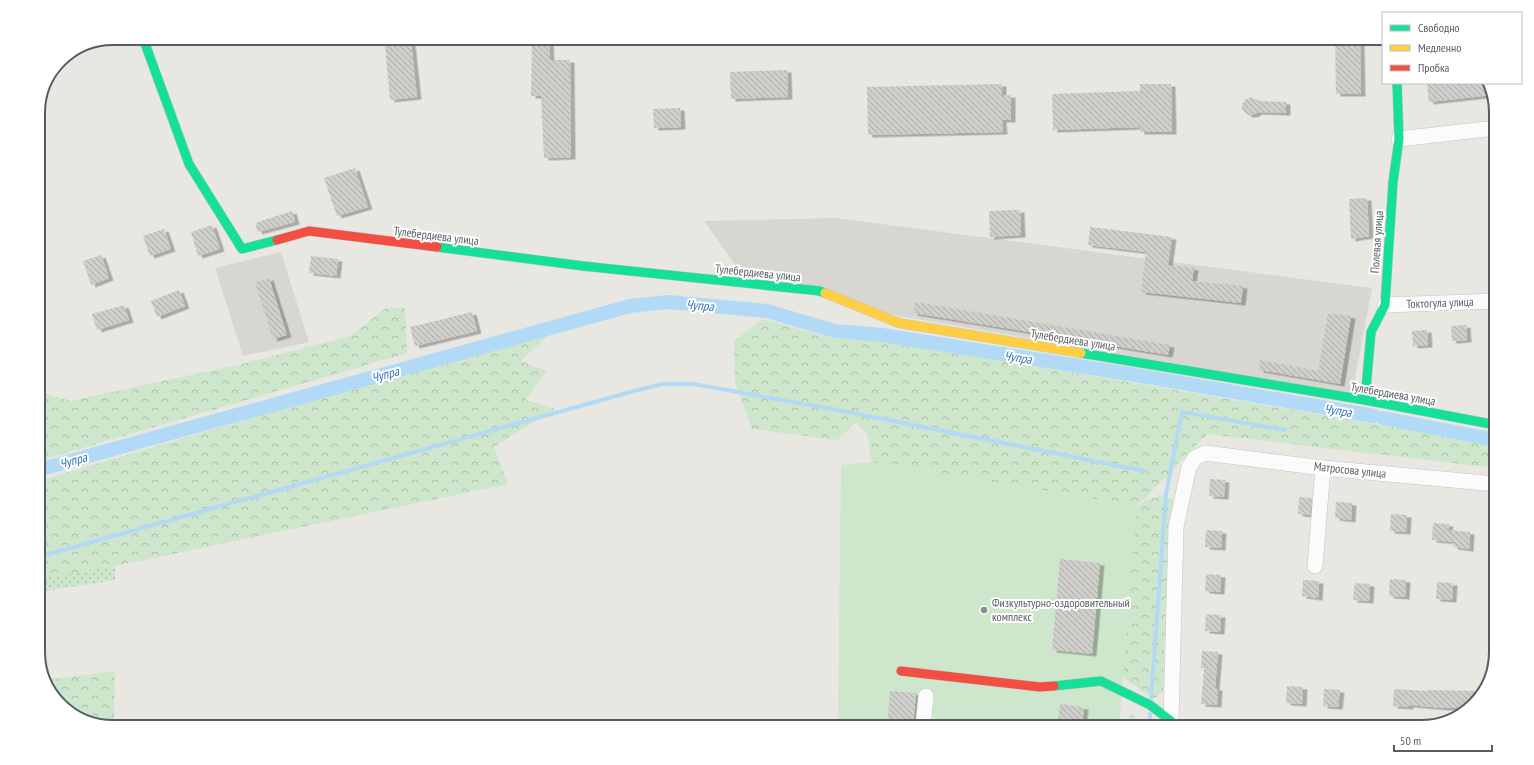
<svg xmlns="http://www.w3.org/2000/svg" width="1534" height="765" viewBox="0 0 1534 765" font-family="'PT Sans Narrow',sans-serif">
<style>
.industrial{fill:#d8d6d1}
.grass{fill:url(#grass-dots)}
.forest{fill:url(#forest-crowns)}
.garden{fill:#cee6cb}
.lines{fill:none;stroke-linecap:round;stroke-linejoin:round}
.stream{stroke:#b2daf6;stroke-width:4}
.canal{stroke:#b2daf6;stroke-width:14}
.building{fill:url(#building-back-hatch);filter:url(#shadow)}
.street-casing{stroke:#c5c4c3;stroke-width:16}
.fast-casing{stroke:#c5c6c5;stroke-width:10}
.slow-casing{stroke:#c5c6c5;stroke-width:10}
.jam-casing{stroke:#c5c6c5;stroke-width:10}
.street{stroke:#fcfbfb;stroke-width:15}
.fast{stroke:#16e098;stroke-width:9}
.slow{stroke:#ffcf43;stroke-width:9}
.jam{stroke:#f24e42;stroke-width:9}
.poi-dot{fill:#8a8d8e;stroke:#fff;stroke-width:1.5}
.labels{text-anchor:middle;stroke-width:4;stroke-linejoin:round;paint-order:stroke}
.street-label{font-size:12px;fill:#585c61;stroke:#fff}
.poi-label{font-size:12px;fill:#585c61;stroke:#fff;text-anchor:start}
.water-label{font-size:13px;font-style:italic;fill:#3374b8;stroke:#fff}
.rim{fill:none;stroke:#585c61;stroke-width:2}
</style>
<defs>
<pattern id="grass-dots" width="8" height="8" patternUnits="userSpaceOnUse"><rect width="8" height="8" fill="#cee6cb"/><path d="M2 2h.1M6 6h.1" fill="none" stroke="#aabea8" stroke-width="1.8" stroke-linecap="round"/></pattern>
<pattern id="forest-crowns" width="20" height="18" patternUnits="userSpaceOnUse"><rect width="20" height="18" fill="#cee6cb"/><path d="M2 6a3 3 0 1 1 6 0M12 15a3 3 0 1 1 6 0" fill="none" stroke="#aabea8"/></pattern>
<pattern id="building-back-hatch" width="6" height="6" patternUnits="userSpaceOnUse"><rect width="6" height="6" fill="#cfcecb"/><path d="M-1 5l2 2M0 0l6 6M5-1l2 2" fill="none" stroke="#abaaa8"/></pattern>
<filter id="shadow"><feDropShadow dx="4.5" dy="2.5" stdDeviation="0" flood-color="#0004"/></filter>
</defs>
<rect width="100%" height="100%" fill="#e8e7e2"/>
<g class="industrial">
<polygon points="835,218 1372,288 1352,394 899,316 740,272 704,221"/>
<polygon points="281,252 309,342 243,356 215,268"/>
</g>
<polygon class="grass" points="115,566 115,580 38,592 38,579"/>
<g class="forest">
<polygon points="405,307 407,353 38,461 38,391 70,401 242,364 350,336 386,308"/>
<polygon points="762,319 836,339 886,341 1481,442 1496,446 1496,468 1207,434 1137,506 871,462 868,436 856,422 837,440 752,429 735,382 734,341"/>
<polygon points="556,329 520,361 547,371 525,400 555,409 494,447 508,484 115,566 38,579 38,481"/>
<polygon points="1163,496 1172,499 1174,506 1168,532 1163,691 1154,699 1118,674 1136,509 1145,500"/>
<polygon points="115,671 114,727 80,719 51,694 46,680"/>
<polygon points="1130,713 1145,724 1155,727 1127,727"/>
</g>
<polygon class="garden" points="871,462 1137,506 1119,727 838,727 841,465"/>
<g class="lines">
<g class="stream">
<polyline points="38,557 634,391 662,384 693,384 848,412 1144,471"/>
<polyline points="1151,699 1166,494 1182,412 1285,430"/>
<polyline points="1149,727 1150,714"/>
</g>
<g class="canal">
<polyline points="1383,418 1496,440"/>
<polyline points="38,470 630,306 668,302 767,311 835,331 882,335 1135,375 1374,416"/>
</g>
</g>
<g class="building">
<polygon points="532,38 549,38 550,60 570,60 571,157 544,158 541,96 531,96"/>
<polygon points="1335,38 1360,38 1361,94 1336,94"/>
<polygon points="411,42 417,97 390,100 385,45"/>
<polygon points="787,70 788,97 731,99 730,72"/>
<polygon points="1437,83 1488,83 1492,95 1429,102 1427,84"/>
<polygon points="1002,84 1002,96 1011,95 1011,120 1002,120 1003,132 868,135 867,87"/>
<polygon points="1140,84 1171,84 1172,132 1140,132 1140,127 1053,130 1052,94 1140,91"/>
<polygon points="1251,97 1259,101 1286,102 1286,113 1258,112 1253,115 1248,115 1242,109 1242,104 1246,99"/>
<polygon points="680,108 681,127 654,128 653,109"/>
<polygon points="355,168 368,207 337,216 324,178"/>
<polygon points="1367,198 1369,236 1351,239 1349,199"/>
<polygon points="1020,210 1021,235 990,237 989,211"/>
<polygon points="292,211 295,222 258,232 255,223"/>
<polygon points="212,225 220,249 198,256 191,232"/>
<polygon points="1090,227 1172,237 1168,265 1194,268 1192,281 1243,286 1241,303 1141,292 1146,252 1088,245"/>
<polygon points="164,229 171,249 150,256 143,236"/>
<polygon points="101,255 109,278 91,285 83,261"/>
<polygon points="311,256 338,259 336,276 309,273"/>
<polygon points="269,278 287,335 273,339 255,282"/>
<polygon points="179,290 185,306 157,317 151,301"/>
<polygon points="915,302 1170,345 1168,355 913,313"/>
<polygon points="124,305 129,320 97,330 92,314"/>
<polygon points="472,312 477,331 415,346 410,327"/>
<polygon points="1328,313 1351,316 1340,384 1259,370 1260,360 1318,371"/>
<polygon points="1466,325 1467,340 1452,341 1451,326"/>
<polygon points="1427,330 1428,345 1413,346 1412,331"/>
<polygon points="1210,479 1225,480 1224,497 1209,496"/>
<polygon points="1299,497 1312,498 1310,515 1298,514"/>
<polygon points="1336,502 1352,503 1351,520 1335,518"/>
<polygon points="1391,514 1407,515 1406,532 1390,531"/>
<polygon points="1433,523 1449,524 1448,530 1470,532 1469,549 1453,547 1454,542 1432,540"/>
<polygon points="1206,530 1222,531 1221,548 1205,547"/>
<polygon points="1060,559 1100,563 1092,654 1052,650"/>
<polygon points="1206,574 1221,575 1220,592 1205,591"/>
<polygon points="1390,579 1406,580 1405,597 1389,596"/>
<polygon points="1303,580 1319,581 1318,598 1302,596"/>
<polygon points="1437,582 1453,583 1452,600 1436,599"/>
<polygon points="1355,583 1370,584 1369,601 1353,600"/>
<polygon points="1206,614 1221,615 1220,632 1205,631"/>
<polygon points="1202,651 1218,652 1215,688 1218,688 1217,705 1201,704 1204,668 1201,668"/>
<polygon points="1287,686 1303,687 1302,704 1286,703"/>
<polygon points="1324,689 1340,690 1338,707 1323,706"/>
<polygon points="1394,689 1428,691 1428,690 1483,691 1468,708 1445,708 1409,705 1409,707 1393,706"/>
<polygon points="890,691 916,693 913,727 887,727"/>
<polygon points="1060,704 1084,707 1082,727 1057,727"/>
</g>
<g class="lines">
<g class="street-casing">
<g id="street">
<polyline points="1399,139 1496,128"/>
<polyline points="1385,305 1496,301"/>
<polyline points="1315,566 1323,468"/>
<polyline points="1175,726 1171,721 1176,527 1189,467 1195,458 1205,453 1323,468 1496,484"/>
<polyline points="923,727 926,696"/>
</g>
</g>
<g class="fast-casing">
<g id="fast">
<polyline points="143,38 189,164 242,249 277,240"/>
<polyline points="437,247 583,266 820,291 825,293"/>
<polyline points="1081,353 1365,400 1496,425"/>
<polyline points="1365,400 1371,332 1385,305 1393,182 1399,139 1397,83"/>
<polyline points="1054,686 1101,681 1150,705 1171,721"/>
</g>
</g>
<g class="slow-casing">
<polyline id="slow" points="825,293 899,323 1081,353"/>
</g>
<g class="jam-casing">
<g id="jam">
<polyline points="277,240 309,231 437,247"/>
<polyline points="901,671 1040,687 1054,686"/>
</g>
</g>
<use href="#street" class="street"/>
<use href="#fast" class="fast"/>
<use href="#slow" class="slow"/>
<use href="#jam" class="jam"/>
</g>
<circle class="poi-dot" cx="984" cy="610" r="4"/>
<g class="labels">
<g class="street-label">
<text transform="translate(436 236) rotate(7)" y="4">Тулебердиева улица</text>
<text transform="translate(1377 242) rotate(-86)" y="4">Полевая улица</text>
<text transform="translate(758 273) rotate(6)" y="4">Тулебердиева улица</text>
<text transform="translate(1440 303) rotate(-2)" y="4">Токтогула улица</text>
<text transform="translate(1073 340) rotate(9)" y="4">Тулебердиева улица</text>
<text transform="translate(1393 394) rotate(10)" y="4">Тулебердиева улица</text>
<text transform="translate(1350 470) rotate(6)" y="4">Матросова улица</text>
</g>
<g class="poi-label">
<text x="992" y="607">Физкультурно-оздоровительный<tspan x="992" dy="14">комплекс</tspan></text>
</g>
<g class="water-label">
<text transform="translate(700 305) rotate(5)" y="5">Чупра</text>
<text transform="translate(1018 357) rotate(9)" y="5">Чупра</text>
<text transform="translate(385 374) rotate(-15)" y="5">Чупра</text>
<text transform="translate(1338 410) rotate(9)" y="5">Чупра</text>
<text transform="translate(73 460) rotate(-15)" y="5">Чупра</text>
</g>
</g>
<path d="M0 0H1534V765H0ZM113 45H1421A68 68 0 0 1 1489 113V652A68 68 0 0 1 1421 720H113A68 68 0 0 1 45 652V113A68 68 0 0 1 113 45Z" fill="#fff" fill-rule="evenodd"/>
<path class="rim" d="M113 45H1421A68 68 0 0 1 1489 113V652A68 68 0 0 1 1421 720H113A68 68 0 0 1 45 652V113A68 68 0 0 1 113 45Z"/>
<rect x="1382" y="12" width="140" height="72" fill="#ffffff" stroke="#bcbec0"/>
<rect x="1390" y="25" width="20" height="6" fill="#16e098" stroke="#bcbec0"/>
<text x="1418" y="32" font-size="12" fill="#585c61">Свободно</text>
<rect x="1390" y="45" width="20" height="6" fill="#ffcf43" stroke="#bcbec0"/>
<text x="1418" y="52" font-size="12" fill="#585c61">Медленно</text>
<rect x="1390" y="65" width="20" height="6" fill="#f24e42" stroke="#bcbec0"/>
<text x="1418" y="72" font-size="12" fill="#585c61">Пробка</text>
<path d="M1394 745v6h98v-6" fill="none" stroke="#585c61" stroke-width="2"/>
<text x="1400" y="745" font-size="12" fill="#585c61" stroke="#ffffff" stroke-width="3" paint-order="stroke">50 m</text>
</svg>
